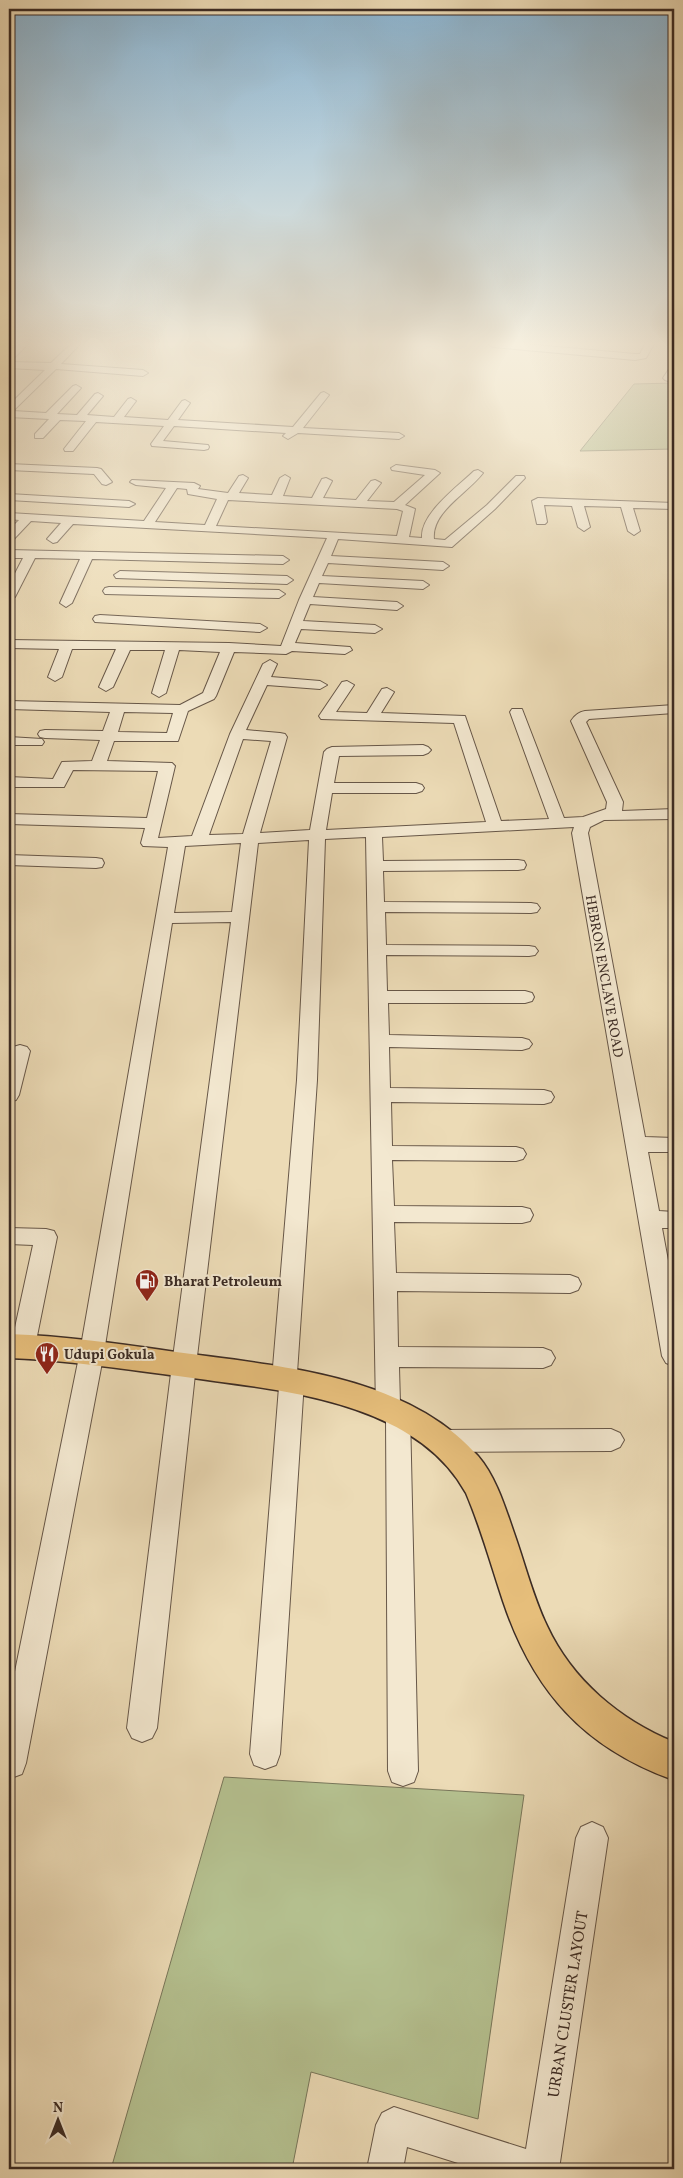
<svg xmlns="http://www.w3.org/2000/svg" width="683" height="2178" viewBox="0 0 683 2178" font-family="Vollkorn,serif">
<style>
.green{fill:#b5c190;stroke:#78765a}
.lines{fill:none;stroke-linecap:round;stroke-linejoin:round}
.minor-casing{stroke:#675748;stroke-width:2}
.major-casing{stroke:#3b2b24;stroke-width:3}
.minor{fill:#f3e8d0;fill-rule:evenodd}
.major{fill:#e6be7b;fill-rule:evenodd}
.labels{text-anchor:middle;stroke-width:4;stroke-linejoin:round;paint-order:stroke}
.street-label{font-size:14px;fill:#3b2b24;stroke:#f3e8d0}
.poi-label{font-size:14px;font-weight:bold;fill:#3b2b24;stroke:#f3e8d0;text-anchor:start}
.near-street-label{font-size:16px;fill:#3b2b24;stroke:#f3e8d0}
</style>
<rect width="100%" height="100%" fill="#ecdbb6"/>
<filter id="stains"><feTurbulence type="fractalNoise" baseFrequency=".004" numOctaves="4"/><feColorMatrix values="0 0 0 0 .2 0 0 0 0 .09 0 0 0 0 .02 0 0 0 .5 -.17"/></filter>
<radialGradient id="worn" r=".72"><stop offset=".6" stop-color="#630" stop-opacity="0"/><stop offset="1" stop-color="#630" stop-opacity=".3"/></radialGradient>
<g class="green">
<polygon points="674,383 674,449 580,451 634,384"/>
<polygon points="224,1777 524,1795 478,2119 311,2072 292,2169 111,2169"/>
</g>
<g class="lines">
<g class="minor-casing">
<g id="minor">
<polygon points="19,344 28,344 12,360 9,361 9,353"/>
<polygon points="71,344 80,344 61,364 143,370 148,373 143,376 56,369 13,411 46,413 73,386 76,385 81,388 57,414 77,415 95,394 98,393 103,396 87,415 114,417 128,399 131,398 136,401 124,417 168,420 182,401 185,400 190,403 178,420 293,427 321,393 324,392 329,395 303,428 399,433 404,436 399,439 298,433 288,439 283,436 286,433 174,426 163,441 208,445 209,447 208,449 204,450 152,446 151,444 164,426 96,422 73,451 65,451 64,449 86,421 60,420 43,438 35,438 35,434 49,419 9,417 9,405 45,370 9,368 9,362 51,363"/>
<polygon points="489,344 524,344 635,354 640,354 645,344 654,344 646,358 635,360 493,347"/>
<polygon points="674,365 673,378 668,381 665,380 663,378 671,366"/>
<polygon points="9,464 97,468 101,469 112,482 106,485 102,484 94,474 9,470"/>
<path d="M396,465l39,5 5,3 -35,32 10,4 -6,28 13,1c-2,-24 35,-51 52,-67l4,-1 5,3c-15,20 -52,39 -49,66l11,1 42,-35 29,-29h8l1,2 -30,31 -43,38 -114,-8 -7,17 112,6 6,4 -6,4 -115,-7 -6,13 101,5 6,4 -6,4 -104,-6 -6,14 84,5 6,4 -6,4 -87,-6 -7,17 72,4 7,4 -7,4 -74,-4 -6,14 55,4 2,3 -7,4 -53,-3 -6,3 -52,-2 -18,44 -2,3 -26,12 -10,30h-64l-7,20 65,2 3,3 -17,72 34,-2 38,-102 33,-70 7,-4 7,4 -6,13 49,4 7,4 -7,4 -53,-4 -21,45 34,3 5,1 2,3 -27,96 50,-3 14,-78 3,-3 5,-2 91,-2 5,2 3,3 -3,3 -5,2 -84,1 -5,27h82l6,2 2,3 -2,3 -6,2h-84l-6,37 160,-8 -32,-99 -133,-4 -2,-3 23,-34 5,-1 7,4 -18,27 31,1 15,-24 5,-1 7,4 -13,21 84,3 36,105 48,-2 -39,-107 2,-3h10l42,109 19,-1 23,-8 1,-7 -36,-81c3,-5 8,-9 14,-10l89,-6v8l-85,6 -3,3 37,80 -1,9 52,-2v10l-70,1 -14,7 -2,6 57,304 29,1v14h-26l11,59 15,1v16h-12l12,65v73l-8,-3 -4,-7 -90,-523 2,-6 -192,10 1,24 135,-1 6,1 2,4 -2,4 -6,1 -135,1 1,31 147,1 6,1 3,4 -3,4 -6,1 -146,-1 1,33 143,1 6,1 3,4 -3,4 -6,1 -143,-1 1,36h138l7,2 2,4 -2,4 -7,2h-137l1,32 133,3 7,2 3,4 -3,4 -7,2 -133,-3 1,41 154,2 7,2 3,5 -3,5 -7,2 -153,-2 1,44 124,1 7,2 3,5 -3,5 -7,2 -124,-1 2,46 128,1 8,2 3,6 -3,6 -8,2 -128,-1 2,51 174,2 8,3 3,6 -3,6 -8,3 -173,-2 1,56 145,1 8,3 4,7 -4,7 -8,3 -144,-1 1,37 7,3 3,7 8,357 -4,11 -11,4 -11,-4 -4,-11 -2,-353 -7,-2 -3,-7 -10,-572 -41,2 -8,241 -20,293 4,1 3,7 -24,373 -4,11 -11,4 -11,-4 -4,-11 29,-367 -4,-1 -3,-7 25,-299 12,-240 -51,3 -62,522 -39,363 -5,10 -10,4 -10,-4 -5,-10 45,-363 59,-443 -59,1 -68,429 -78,411 -4,11 -11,4 -2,-1v-76l71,-349 88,-505 -25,-1 -2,-3 4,-15 -136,-4v-10l138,4 11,-47 -85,-1 -9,17h-55v-10l44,2 9,-17 30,-1 8,-21 -55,-2 -5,-1 -2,-3 2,-3 5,-1 58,1 7,-19 -101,-3v-8l171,4 23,-12 17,-41 -41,-2 -13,43 -7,4 -7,-4 13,-43h-35l-17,37 -7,4 -7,-4 17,-38h-44l-10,28 -7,4 -7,-4 11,-28 -50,-1v-8l220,3 52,3 18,-46 28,-62 -254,-14 -16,18 -4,1 -6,-4 14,-16 -30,-2 -18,19 -4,1v-11l10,-10 -10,-1v-6l135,8 22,-33 -30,-3 -6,-3 2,-2 62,3 6,3 -2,3 30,4 11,-17 4,-1 5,3 -9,15 33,2 8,-17 5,-3 5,3 -7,18 29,2 10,-19 4,-1 6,3 -9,17 33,2 15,-19 4,-1 6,3 -14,18 27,1 31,-27 -33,-5 -1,-2zM177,488l10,1 1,5 29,5 -12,26 -50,-3zM228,500l169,9 6,2 -6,25 -181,-10zM124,712l49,1 -6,20 -49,-1zM243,739l28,2 -28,93 -34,1zM241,843l-9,69 -58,1 11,-67z"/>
<polygon points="9,494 129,501 135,504 129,507 9,500"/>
<polygon points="538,498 674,503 674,509 633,508 640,531 634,535 628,531 621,507 584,506 590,527 584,531 578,527 572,506 544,505 547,522 545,524 537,524 532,501"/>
<polygon points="9,550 283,556 289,560 283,564 92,559 72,603 66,607 60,603 80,559 35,558 15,597 9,601 9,585 23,558 9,558"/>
<polygon points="120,571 287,576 293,580 287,584 116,578 114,575"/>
<polygon points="109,587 279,590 285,594 279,598 105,594 103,591 105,588"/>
<polygon points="100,615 260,624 267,628 260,632 95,622 93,619 95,616"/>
<polygon points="9,737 42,739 44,742 42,745 9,745"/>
<polygon points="9,855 96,858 102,859 104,863 102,867 96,868 9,865"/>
<polygon points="20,1045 27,1047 30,1051 19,1095 16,1100 9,1102 9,1057 13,1047"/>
<polygon points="9,1228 46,1229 54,1231 57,1237 35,1346 31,1353 23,1355 15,1353 11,1346 33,1245 9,1244"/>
<polygon points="611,1429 620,1433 624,1440 620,1447 611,1451 442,1452 433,1449 429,1441 433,1433 442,1430"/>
<polygon points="592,1822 603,1827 608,1838 559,2169 477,2169 407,2147 403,2169 367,2169 376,2125 382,2113 394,2107 526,2149 576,1838 581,1827"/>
</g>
</g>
<g class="major-casing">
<path id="major" d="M9,1334c56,2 111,10 167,18 101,14 230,22 302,104 18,21 27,51 36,77 11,31 19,64 33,93 25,54 73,94 127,116v38c-90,-32 -141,-89 -171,-179 -12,-36 -22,-73 -37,-108 -52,-95 -192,-103 -288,-117 -56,-7 -112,-16 -169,-18z"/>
</g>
<use href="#minor" class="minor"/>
<use href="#major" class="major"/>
</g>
<linearGradient id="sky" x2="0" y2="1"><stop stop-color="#8ab6d5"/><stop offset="0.53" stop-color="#f6efde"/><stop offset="1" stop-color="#f6efde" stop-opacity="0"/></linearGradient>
<rect width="683" height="649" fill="url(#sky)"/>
<defs>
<g id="fuel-pin" transform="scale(1.25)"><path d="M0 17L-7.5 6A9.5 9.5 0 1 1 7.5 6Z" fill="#8f2418" stroke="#f3e8d0"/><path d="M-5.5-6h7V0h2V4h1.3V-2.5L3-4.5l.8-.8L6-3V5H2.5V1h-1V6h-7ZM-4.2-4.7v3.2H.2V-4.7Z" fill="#fff"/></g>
<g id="restaurant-pin" transform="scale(1.25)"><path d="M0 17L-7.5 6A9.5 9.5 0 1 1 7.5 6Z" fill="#8f2418" stroke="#f3e8d0"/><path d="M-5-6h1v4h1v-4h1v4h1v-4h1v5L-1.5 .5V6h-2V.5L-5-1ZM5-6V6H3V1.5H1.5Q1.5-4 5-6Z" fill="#fff"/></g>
</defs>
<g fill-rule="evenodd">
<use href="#fuel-pin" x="147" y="1281"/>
<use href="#restaurant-pin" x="47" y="1354"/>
</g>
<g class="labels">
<g class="street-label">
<text transform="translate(605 976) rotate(80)" y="5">HEBRON ENCLAVE ROAD</text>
</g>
<g class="poi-label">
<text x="164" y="1286">Bharat Petroleum</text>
<text x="64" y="1359">Udupi Gokula</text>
</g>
<g class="near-street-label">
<text transform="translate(567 2004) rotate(-81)" y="6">URBAN CLUSTER LAYOUT</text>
</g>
</g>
<rect width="683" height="2178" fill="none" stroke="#ecdbb6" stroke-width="30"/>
<rect x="10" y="10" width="663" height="2158" fill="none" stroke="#3b2b24" stroke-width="2.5"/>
<rect x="15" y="15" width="653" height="2148" fill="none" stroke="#3b2b24"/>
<g transform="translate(58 2120)" stroke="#f3e8d0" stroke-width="4" paint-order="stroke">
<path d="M0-4L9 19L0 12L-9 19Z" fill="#3b2b24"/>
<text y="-8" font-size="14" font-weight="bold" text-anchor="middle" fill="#3b2b24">N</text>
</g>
<rect width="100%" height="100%" filter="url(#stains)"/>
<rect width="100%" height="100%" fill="url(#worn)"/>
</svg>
